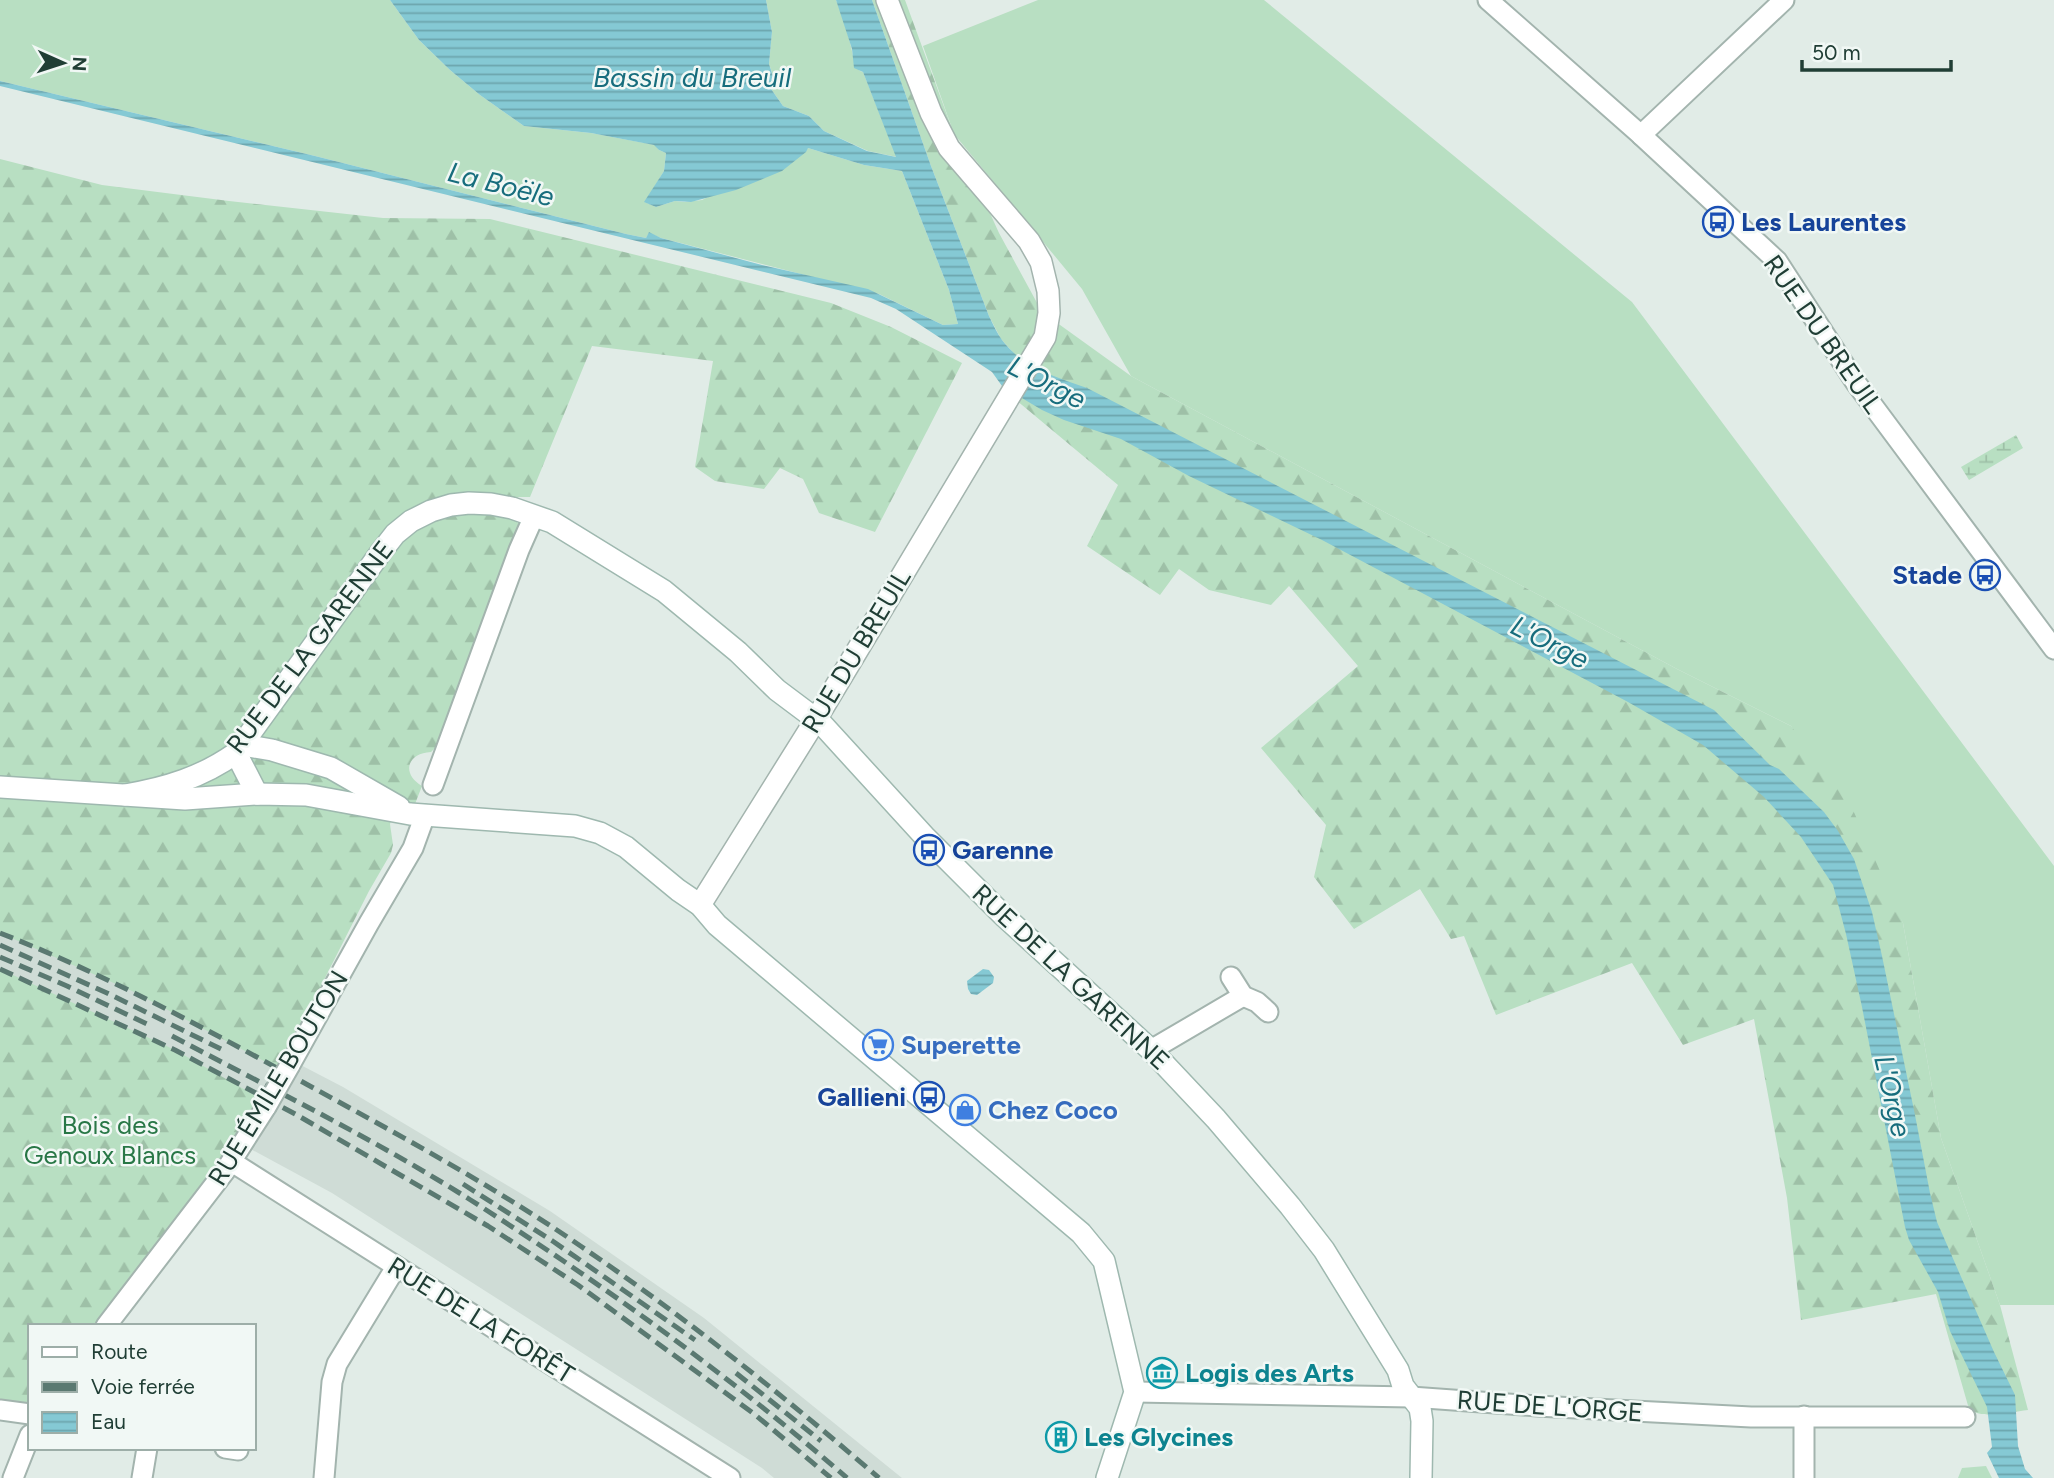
<svg xmlns="http://www.w3.org/2000/svg" width="2054" height="1478" viewBox="0 0 2054 1478" font-family="Figtree,sans-serif">
<style>
.built{fill:#cfdcd6}
.grass{fill:#b8dfc2}
.forest{fill:url(#forest-firs)}
.wetland{fill:url(#wetland-marsh)}
.water{fill:url(#water-rules)}
.lines{fill:none;stroke-linecap:round;stroke-linejoin:round}
.minor-casing{stroke:#a3b4ae;stroke-width:23}
.tertiary-casing{stroke:#a3b4ae;stroke-width:24}
.secondary-casing{stroke:#9eb8af;stroke-width:24}
.minor{stroke:#fff;stroke-width:19}
.tertiary{stroke:#fff;stroke-width:21}
.secondary{stroke:#fff;stroke-width:21}
.rail{stroke:#5a7971;stroke-width:5;stroke-dasharray:14 7;stroke-linecap:butt}
.minor-bridge-casing{stroke:#a3b4ae;stroke-width:23;stroke-linecap:butt}
.minor-bridge{stroke:#fff;stroke-width:19}
.labels{text-anchor:middle;stroke-width:5;stroke-linejoin:round;paint-order:stroke}
.transit-label{font-size:26px;font-weight:bold;fill:#164399;stroke:#f1f8f5;text-anchor:start}
.street-label{font-size:26px;fill:#203e35;stroke:#f1f8f5}
.shop-label{font-size:26px;font-weight:bold;fill:#366cbe;stroke:#f1f8f5;text-anchor:start}
.park-label{font-size:26px;fill:#287746;stroke:#f1f8f5}
.culture-label{font-size:26px;font-weight:bold;fill:#0d838f;stroke:#f1f8f5;text-anchor:start}
.water-label{font-size:28px;font-style:italic;fill:#176d7d;stroke:#f1f8f5}
</style>
<defs>
<pattern id="forest-firs" width="22" height="20" patternUnits="userSpaceOnUse" patternTransform="scale(1.75)"><rect width="22" height="20" fill="#b8dfc2"/><path d="M5 1l3.5 6h-7zM16 11l3.5 6h-7z" fill="#9ec0a7"/></pattern>
<pattern id="wetland-marsh" width="20" height="14" patternUnits="userSpaceOnUse" patternTransform="scale(1.75)"><rect width="20" height="14" fill="#b8dfc2"/><path d="M1 5h8M5 5V1M11 12h8M15 12V8" fill="none" stroke="#9ec0a7"/></pattern>
<pattern id="water-rules" width="6" height="5" patternUnits="userSpaceOnUse" patternTransform="scale(1.75)"><rect width="6" height="5" fill="#85c9d4"/><path d="M0 2.5h6" fill="none" stroke="#6ca5ad"/></pattern>
</defs>
<rect width="100%" height="100%" fill="#e1ece7"/>
<polygon class="built" points="0,920 145,984 343,1087 550,1211 704,1318 902,1478 774,1478 762,1468 332,1193 108,1072 0,1023"/>
<g class="grass">
<polygon points="0,0 390,0 419,40 450,70 480,95 524,126 591,133 655,145 659,150 666,153 664,171 645,202 656,207 675,201 685,202 702,200 808,148 864,165 902,171 949,290 958,324 943,325 879,294 661,238 649,233 646,238 626,234 315,156 0,81"/>
<path d="M766,0h70c5,13 10,26 13,39 4,12 3,22 11,32l3,1 34,85 -29,-6 -44,-20 -15,-15 -26,-10 -14,-20 5,-8 -5,-14 3,-32z"/>
<polygon points="1038,0 1264,0 1632,302 2054,866 2054,1305 2000,1305 1941,1138 1903,923 1791,726 1677,669 1131,376 1082,289 954,134 923,46"/>
<polygon points="1986,1466 1992,1478 1958,1478 1962,1468"/>
</g>
<g class="forest">
<path d="M872,0h33l49,134 45,99 43,79 89,64 546,293 114,57 58,75 54,122 38,215 59,167 28,105c-18,2 -44,10 -59,-1l-33,-115 -135,26 -14,-122 -33,-179 -71,26 -51,-82 -136,52 -32,-79 -13,3 -31,-50 -66,40 -40,-52 12,-52 -65,-77 97,-82 -69,-80 -18,19 -62,-15 -30,-21 -19,26 -73,-49 31,-61 -108,-90 7,-38 -16,-18 -12,-23 -58,-150z"/>
<path d="M0,159l102,26 127,16 154,17 107,1 341,84 60,24 71,36 -87,169 -56,-19 -16,-34 -23,-11 -16,21 -49,-8 -20,-14 18,-106 -121,-15 -62,151h-12l-9,19 9,7v8l-81,215 -6,6c-24,1 -30,22 -9,34l-7,18 -17,-5 -8,25 3,21 -2,8 -22,38 -90,178 -147,-78 -132,-58z"/>
<polygon points="0,969 175,1050 265,1101 106,1326 30,1326 30,1414 0,1410"/>
</g>
<polygon class="wetland" points="2016,435 2023,448 1969,480 1961,467"/>
<g class="water">
<path d="M390,0h376l6,32 -3,32 5,15 -5,7 14,20 26,10 15,15 43,20 29,6 -33,-85 -9,-4 -2,-19 -16,-49h36l59,166 58,150c4,8 8,17 13,24 21,28 54,37 85,48l627,322 56,55 9,4 45,43 14,19 16,28 18,53 10,44 33,159 15,78 7,29 57,130 21,43 3,51 7,23 8,9h-34l-12,-25 5,-6 -5,-40 -37,-76 -12,-39 -29,-52 -4,-13 -43,-220 -16,-73 -13,-49 -32,-48 -37,-40 -61,-52 -75,-43 -306,-162 -133,-64 -68,-37 -57,-19 -22,-10 -40,-24 -10,-14 -96,-63 -25,-11 -871,-212v-5l315,75 311,78 20,4 3,-6 12,6 101,27 106,24 75,36 15,-1 -9,-34 -47,-119 -38,-6 -56,-17 -2,4 -24,19 -46,19 -45,12 -16,-1 -19,6 -12,-5 20,-31 2,-18 -7,-3 -5,-5 -63,-12 -67,-7 -44,-31 -30,-25 -31,-30z"/>
<polygon points="983,969 989,970 994,977 993,983 977,995 971,994 968,989 967,981"/>
</g>
<g class="lines">
<g class="minor-casing">
<g id="minor">
<polyline points="1488,0 1641,135 1777,261 1856,383 2054,649"/>
<polyline points="1641,135 1784,0"/>
<polyline points="433,785 519,550 534,516"/>
<polyline points="1231,977 1243,996 1257,1002 1268,1012"/>
<polyline points="1151,1050 1243,996"/>
<polyline points="290,1065 369,923 413,848 425,815"/>
<polyline points="232,1162 730,1478"/>
<polyline points="106,1326 225,1171 266,1107"/>
<polyline points="1135,1392 1411,1397 1537,1406 1751,1417 1965,1417"/>
<polyline points="0,1410 30,1414"/>
<polyline points="225,1448 238,1450"/>
<polyline points="13,1478 30,1435"/>
<polyline points="142,1478 147,1448"/>
<polyline points="324,1478 332,1382 337,1364 396,1267"/>
<polyline points="1804,1478 1804,1416"/>
</g>
</g>
<g class="tertiary-casing">
<polyline id="tertiary" points="700,905 815,721 1045,337 1049,313 1048,291 1041,262 1029,241 949,148 931,113 887,0"/>
</g>
<g class="secondary-casing">
<g id="secondary">
<polyline points="243,745 272,750 331,768 399,807"/>
<polyline points="236,753 257,794"/>
<polyline points="0,787 185,799 257,794 306,795 410,814 575,826 600,833 626,847 678,890 700,905 717,925 1081,1233 1104,1261 1135,1392 1107,1478"/>
<path d="M125,795c42,-7 77,-18 111,-42l145,-201 14,-18 16,-13 20,-10 20,-6 18,-2 22,1 21,4 40,14 112,69 74,61 39,38 44,33 105,115 79,79 146,133 65,69 74,87 34,44 74,120 5,16 17,22 2,13 -1,57"/>
</g>
</g>
<use href="#minor" class="minor"/>
<use href="#tertiary" class="tertiary"/>
<use href="#secondary" class="secondary"/>
<g class="rail">
<path d="M0,933c107,42 208,97 308,152 93,51 187,102 274,162 104,71 202,149 297,231"/>
<polyline points="0,945 107,993 221,1049"/>
<polyline points="0,957 67,986 147,1024"/>
<polyline points="0,969 175,1050 297,1115 488,1226 578,1285 753,1413 831,1478"/>
<path d="M172,1036c100,53 202,103 297,163 132,84 260,176 378,279"/>
<polyline points="463,1184 554,1242 695,1340"/>
<polyline points="736,1373 821,1441"/>
</g>
<g class="minor-bridge-casing">
<polyline id="minor-bridge" points="266,1107 290,1065"/>
</g>
<use href="#minor-bridge" class="minor-bridge"/>
</g>
<defs>
<g id="bus-ring" transform="scale(1.575)"><circle r="9.5" fill="#f1f8f5" stroke="#1a4fb4" stroke-width="1.5"/><path d="M-5-6H5V4H4V6H2V4H-2V6H-4V4H-5ZM-3.5-4V0h7V-4ZM-3.5 1.2v1.5H-2V1.2ZM2 1.2v1.5H3.5V1.2Z" fill="#1a4fb4"/></g>
<g id="supermarket-ring" transform="scale(1.575)"><circle r="9.5" fill="#f1f8f5" stroke="#3f7fe0" stroke-width="1.5"/><path d="M-6-5.5h2.5l.6 2H6L4.5 2H-2.5L-4.4-4H-6ZM-1.5 3.2a1.3 1.3 0 1 0 .1 0ZM3 3.2a1.3 1.3 0 1 0 .1 0Z" fill="#3f7fe0"/></g>
<g id="shop-ring" transform="scale(1.575)"><circle r="9.5" fill="#f1f8f5" stroke="#3f7fe0" stroke-width="1.5"/><path d="M-5-2.5h2.3a2.7 3.5 0 0 1 5.4 0H5L5.5 6h-11ZM-1.5-2.5h3a1.5 2.3 0 0 0-3 0Z" fill="#3f7fe0"/></g>
<g id="museum-ring" transform="scale(1.575)"><circle r="9.5" fill="#f1f8f5" stroke="#0f9aa8" stroke-width="1.5"/><path d="M0-6L6-3V-2H-6V-3ZM-5-1h2V3h-2ZM-1-1h2V3h-2ZM3-1h2V3H3ZM-6 4H6V6H-6Z" fill="#0f9aa8"/></g>
<g id="building-ring" transform="scale(1.575)"><circle r="9.5" fill="#f1f8f5" stroke="#0f9aa8" stroke-width="1.5"/><path d="M-4-6H4V6H1V3H-1V6H-4ZM-2.5-4.3h1.7v1.8h-1.7ZM.8-4.3h1.7v1.8H.8ZM-2.5-1h1.7V.8h-1.7ZM.8-1h1.7V.8H.8Z" fill="#0f9aa8"/></g>
</defs>
<g fill-rule="evenodd">
<use href="#bus-ring" x="1718" y="222"/>
<use href="#bus-ring" x="1985" y="575"/>
<use href="#bus-ring" x="929" y="850"/>
<use href="#supermarket-ring" x="878" y="1045"/>
<use href="#bus-ring" x="929" y="1097"/>
<use href="#shop-ring" x="965" y="1110"/>
<use href="#museum-ring" x="1162" y="1373"/>
<use href="#building-ring" x="1061" y="1437"/>
</g>
<g class="labels">
<g class="transit-label">
<text x="1741" y="231">Les Laurentes</text>
<text x="1962" y="584" text-anchor="end">Stade</text>
<text x="952" y="859">Garenne</text>
<text x="906" y="1106" text-anchor="end">Gallieni</text>
</g>
<g class="street-label">
<text transform="translate(1823 334) rotate(55)" y="9">RUE DU BREUIL</text>
<text transform="translate(310 647) rotate(-53)" y="9">RUE DE LA GARENNE</text>
<text transform="translate(856 651) rotate(-59)" y="9">RUE DU BREUIL</text>
<text transform="translate(1071 977) rotate(43)" y="9">RUE DE LA GARENNE</text>
<text transform="translate(278 1078) rotate(-59)" y="9">RUE ÉMILE BOUTON</text>
<text transform="translate(481 1320) rotate(32)" y="9">RUE DE LA FORÊT</text>
<text transform="translate(1550 1406) rotate(4)" y="9">RUE DE L'ORGE</text>
</g>
<g class="shop-label">
<text x="901" y="1054">Superette</text>
<text x="988" y="1119">Chez Coco</text>
</g>
<g class="park-label">
<text x="110" y="1134">Bois des<tspan x="110" dy="30">Genoux Blancs</tspan></text>
</g>
<g class="culture-label">
<text x="1185" y="1382">Logis des Arts</text>
<text x="1084" y="1446">Les Glycines</text>
</g>
<g class="water-label">
<text x="692" y="87">Bassin du Breuil</text>
<text transform="translate(501 184) rotate(14)" y="10">La Boële</text>
<text transform="translate(1047 382) rotate(27)" y="10">L'Orge</text>
<text transform="translate(1550 642) rotate(27)" y="10">L'Orge</text>
<text transform="translate(1893 1096) rotate(77)" y="10">L'Orge</text>
</g>
</g>
<rect x="28" y="1324" width="228" height="126" fill="#f1f8f5" stroke="#9daea8" stroke-width="2"/>
<rect x="42" y="1347" width="35" height="10" fill="#ffffff" stroke="#9daea8" stroke-width="2"/>
<text x="91" y="1359" font-size="21" fill="#203e35">Route</text>
<rect x="42" y="1382" width="35" height="10" fill="#5a7971" stroke="#9daea8" stroke-width="2"/>
<text x="91" y="1394" font-size="21" fill="#203e35">Voie ferrée</text>
<rect x="42" y="1412" width="35" height="21" fill="url(#water-rules)" stroke="#9daea8" stroke-width="2"/>
<text x="91" y="1429" font-size="21" fill="#203e35">Eau</text>
<g transform="translate(63 63) rotate(93)" stroke="#f1f8f5" stroke-width="5" paint-order="stroke">
<path d="M0-5L12 26L0 18L-12 26Z" fill="#203e35"/>
<text y="-10" font-size="19" font-weight="bold" text-anchor="middle" fill="#203e35">N</text>
</g>
<path d="M1802 60v10h149v-10" fill="none" stroke="#203e35" stroke-width="3.5"/>
<text x="1812" y="60" font-size="21" fill="#203e35" stroke="#f1f8f5" stroke-width="5" paint-order="stroke">50 m</text>
</svg>
